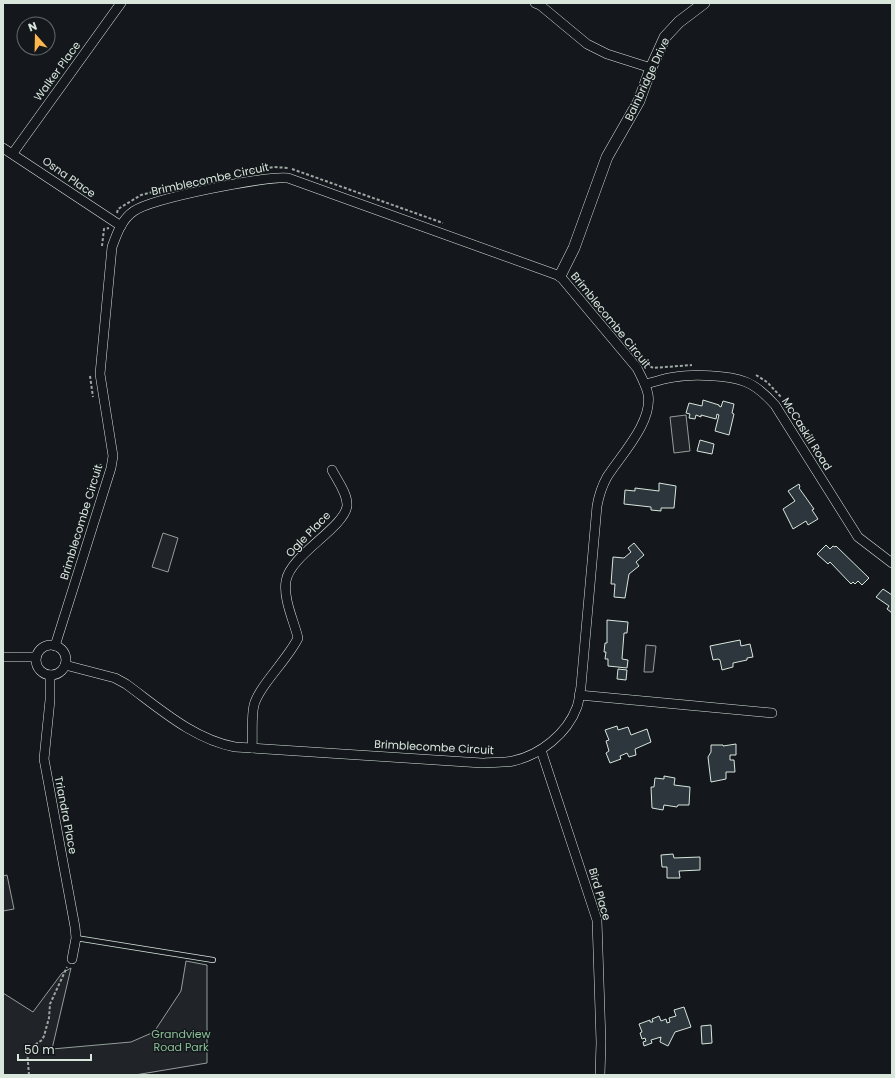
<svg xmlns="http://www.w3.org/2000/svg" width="895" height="1078" viewBox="0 0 895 1078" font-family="Poppins,sans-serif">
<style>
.green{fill:#202428;stroke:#939e99}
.building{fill:#2c363c;stroke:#d8e6dc}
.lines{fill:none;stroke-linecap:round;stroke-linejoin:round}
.service-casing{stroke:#d8e6dc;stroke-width:6}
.minor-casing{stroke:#d8e6dc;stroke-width:10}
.tertiary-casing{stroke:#d8e6dc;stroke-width:12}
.path{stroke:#9da8a2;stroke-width:2;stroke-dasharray:3 2;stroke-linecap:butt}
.service{stroke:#14181c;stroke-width:4.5}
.minor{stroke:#14181c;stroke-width:9}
.tertiary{stroke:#14181c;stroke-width:11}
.labels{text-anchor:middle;stroke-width:3;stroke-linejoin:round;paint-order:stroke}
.street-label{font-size:11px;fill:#d8e6dc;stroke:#14181c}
.park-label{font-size:11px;fill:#8ac095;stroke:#14181c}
</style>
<rect width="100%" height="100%" fill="#14181c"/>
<g class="green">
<polygon points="686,415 690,451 674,453 670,417"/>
<polygon points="163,533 178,538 168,572 152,567"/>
<polygon points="646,645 656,646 653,672 644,672"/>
<polygon points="7,875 14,909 3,911 3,876"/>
<polygon points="186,961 207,965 207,1063 135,1075 3,1075 3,993 33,1012 62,973 71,968 52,1049 131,1042 154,1032 181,991"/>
</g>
<g class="building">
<polygon points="703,400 719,405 719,406 721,407 723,401 734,404 732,413 734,414 729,435 715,431 719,415 717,414 716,419 701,415 701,417 696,415 695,419 689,418 690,414 686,413 689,403 702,406"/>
<polygon points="700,440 714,444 712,454 697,451"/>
<polygon points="659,483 676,486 674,508 661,508 661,511 651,510 651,507 624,504 625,490 635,491 635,488 659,491"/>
<polygon points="799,484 800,487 799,488 814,509 812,510 818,519 808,525 806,521 793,529 783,509 795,501 788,491"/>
<polygon points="634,543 644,555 636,562 639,566 629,574 625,598 614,597 615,584 611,584 613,557 624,558 631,552 628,548"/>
<polygon points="826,545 830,549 833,546 835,547 836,546 869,578 862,585 858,581 855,584 853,582 851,584 830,562 828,564 817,554"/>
<polygon points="883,589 892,595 892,613 887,609 889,606 876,597"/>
<polygon points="607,620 628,622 627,633 624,633 622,659 628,660 627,668 608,666 608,659 605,659 606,652 604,652 605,643 607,643"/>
<polygon points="740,640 741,646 750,644 753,657 747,658 747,660 733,663 733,667 722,670 720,660 718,659 713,660 710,646"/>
<polygon points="618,669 627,670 626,680 617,679"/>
<polygon points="617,726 618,730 628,727 631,735 647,729 651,742 635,749 636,755 629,757 627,753 620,756 621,759 610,763 606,753 609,751 606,741 609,740 605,730"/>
<polygon points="736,744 736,755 730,755 730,760 734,760 735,772 726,772 726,779 711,782 708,757 711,752 711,745 723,745 723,746"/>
<polygon points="664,776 675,778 674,785 690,787 689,805 678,805 677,807 664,805 663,810 652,808 651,787 654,787 655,778 664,779"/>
<polygon points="673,854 674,858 700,857 700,870 679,871 680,878 667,878 667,867 662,867 661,855"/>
<polygon points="684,1007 691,1027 675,1032 668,1046 660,1042 661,1037 651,1040 652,1043 644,1046 643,1042 646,1041 645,1038 642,1039 640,1033 642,1032 639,1024 650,1020 650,1022 653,1022 652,1019 659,1016 661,1021 666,1019 667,1023 670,1022 669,1018 676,1016 674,1010"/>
<polygon points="711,1025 712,1043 702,1044 701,1026"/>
</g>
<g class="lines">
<g class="service-casing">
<polyline id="service" points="76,938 213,960"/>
</g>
<g class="minor-casing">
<g id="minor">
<polyline points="535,3 540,5 587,44 607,54 651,68"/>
<polyline points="3,148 121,226"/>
<polyline points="13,153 121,3"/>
<path d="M645,384c10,-2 20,-6 30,-7 18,-3 54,-2 71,5 12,5 21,14 29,23l83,132 34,26"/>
<circle cx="51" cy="660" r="15"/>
<path d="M55,646l56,-178 2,-12 -13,-82 12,-127c5,-14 10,-28 22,-36 19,-13 131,-35 154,-33l272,98 77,92c4,8 9,17 11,26 5,28 -27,61 -41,83 -5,9 -8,18 -10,29l-16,180c-1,7 -2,15 -4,21 -10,27 -37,48 -64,54 -10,2 -21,1 -31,2l-247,-16c-42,-8 -76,-39 -109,-63l-11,-6 -50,-13"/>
<polyline points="3,657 36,657"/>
<polyline points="50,675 50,700 44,759 75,927 76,938 72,959"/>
<polyline points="579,695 772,713"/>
<path d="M252,748c1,-14 -1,-30 2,-43 5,-19 34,-46 44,-67 -4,-17 -15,-39 -12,-57 4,-26 58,-53 61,-75 1,-12 -10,-26 -15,-36"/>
<polyline points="541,750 597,920 601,1042 600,1075"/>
</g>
</g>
<g class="tertiary-casing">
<polyline id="tertiary" points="560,276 574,248 607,157 639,101 651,68 665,37 679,22 704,3"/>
</g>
<g class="path">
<polyline points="292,169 443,223"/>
<polyline points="245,172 274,167 288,168"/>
<polyline points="117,213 118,209 141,195 164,189"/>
<polyline points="102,246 104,229 109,228"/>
<polyline points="646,364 653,368 692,365"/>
<polyline points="756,375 767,382 781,397"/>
<polyline points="90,376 93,397"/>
<polyline points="96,481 101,464"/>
<polyline points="29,1075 27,1050 42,1040 44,1036 49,1018 50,1004 67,967"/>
</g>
<use href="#service" class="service"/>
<use href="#minor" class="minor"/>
<use href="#tertiary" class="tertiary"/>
</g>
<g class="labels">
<g class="street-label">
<text transform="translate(57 71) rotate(-54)" y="4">Walker Place</text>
<text transform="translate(647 79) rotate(-65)" y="4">Bainbridge Drive</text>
<text transform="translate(69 177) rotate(35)" y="4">Osna Place</text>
<text transform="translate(210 179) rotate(-12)" y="4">Brimblecombe Circuit</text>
<text transform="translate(611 320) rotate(51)" y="4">Brimblecombe Circuit</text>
<text transform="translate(807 434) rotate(58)" y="4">McCaskill Road</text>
<text transform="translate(81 522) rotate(-73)" y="4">Brimblecombe Circuit</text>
<text transform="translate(308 534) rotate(-46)" y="4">Ogle Place</text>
<text transform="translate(434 747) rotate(3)" y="4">Brimblecombe Circuit</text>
<text transform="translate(66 815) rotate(79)" y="4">Triandra Place</text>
<text transform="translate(600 894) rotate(74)" y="4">Bird Place</text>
</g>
<g class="park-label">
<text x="181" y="1038">Grandview<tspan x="181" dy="13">Road Park</tspan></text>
</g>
</g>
<rect width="895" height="1078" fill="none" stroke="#d8e6dc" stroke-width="8"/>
<g transform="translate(36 36) rotate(340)"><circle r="19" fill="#14181c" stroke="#626a69"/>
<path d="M0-3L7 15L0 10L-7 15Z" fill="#ffb74d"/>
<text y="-6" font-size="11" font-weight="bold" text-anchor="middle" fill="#d8e6dc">N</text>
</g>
<path d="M18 1054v6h73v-6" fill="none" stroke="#d8e6dc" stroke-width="2"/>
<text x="24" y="1054" font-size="12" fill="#d8e6dc" stroke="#14181c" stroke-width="3" paint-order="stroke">50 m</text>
</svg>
